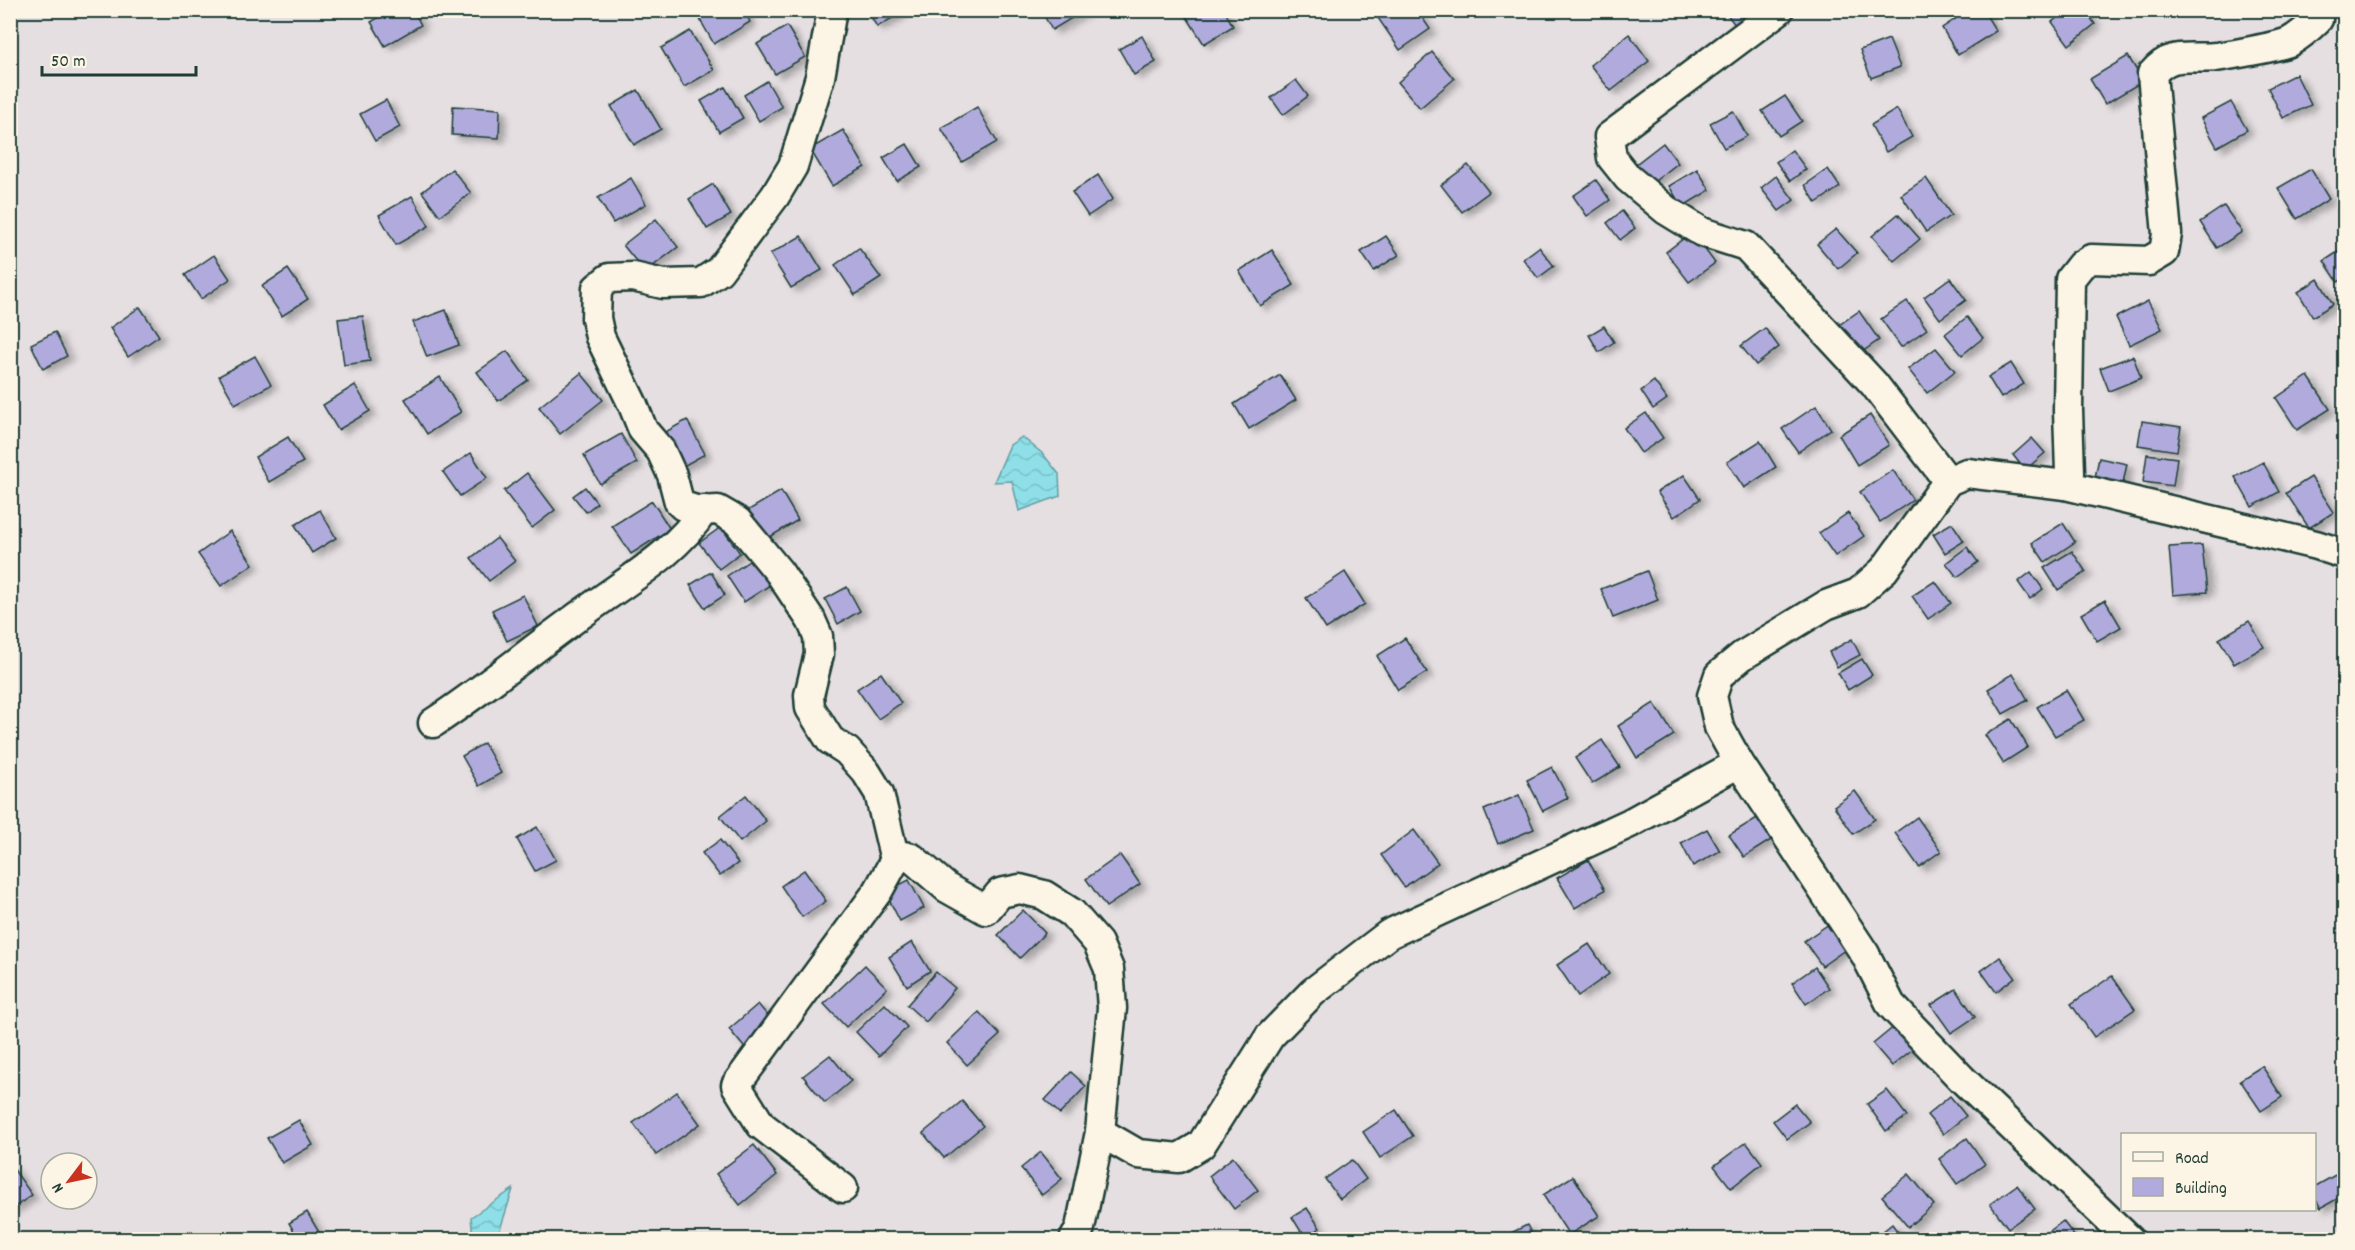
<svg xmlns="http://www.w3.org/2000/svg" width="2355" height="1250" viewBox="0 0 2355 1250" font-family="Dekko,sans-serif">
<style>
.water{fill:url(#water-waves);stroke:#629ea0;stroke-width:1.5}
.building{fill:#b0abdc;stroke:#1f3d34;stroke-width:1.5;filter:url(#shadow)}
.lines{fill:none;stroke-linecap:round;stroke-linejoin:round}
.minor-casing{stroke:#1f3d34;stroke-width:33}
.minor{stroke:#fcf5e5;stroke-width:28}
</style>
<defs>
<pattern id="water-waves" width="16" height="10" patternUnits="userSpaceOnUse" patternTransform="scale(1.5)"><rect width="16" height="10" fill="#8edfe8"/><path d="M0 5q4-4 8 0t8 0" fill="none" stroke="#7ac0c8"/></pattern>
<filter id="shadow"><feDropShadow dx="6" dy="4" stdDeviation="3" flood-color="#0004"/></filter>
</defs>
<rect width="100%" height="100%" fill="#e5dfe2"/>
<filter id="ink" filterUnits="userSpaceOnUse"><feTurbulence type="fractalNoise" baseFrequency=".0167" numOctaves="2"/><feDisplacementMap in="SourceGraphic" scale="12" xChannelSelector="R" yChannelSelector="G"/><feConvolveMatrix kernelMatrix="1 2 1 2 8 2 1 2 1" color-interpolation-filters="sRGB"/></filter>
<g filter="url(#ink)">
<g class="water">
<polygon points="1022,437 1043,454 1059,474 1060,496 1019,511 1012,481 994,482 1010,445"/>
<polygon points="513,1189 497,1239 470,1239 473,1237 471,1217"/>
</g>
<g class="building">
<polygon points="391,10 413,10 421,25 385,46 371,22"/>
<polygon points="707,10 744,10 750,22 714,44 698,16"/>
<polygon points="867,10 899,10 901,13 877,27"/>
<polygon points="1041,10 1085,10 1052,30"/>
<polygon points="1224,10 1233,26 1204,44 1183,11"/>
<polygon points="1389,10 1417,10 1430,29 1400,50 1378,18"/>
<polygon points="1724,10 1763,10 1738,29"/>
<polygon points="1969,10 1983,10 1996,31 1958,55 1942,28"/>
<polygon points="2067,10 2085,10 2095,24 2069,45 2052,22"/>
<polygon points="787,26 805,57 775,74 757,44"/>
<polygon points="690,31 714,70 684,87 661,48"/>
<polygon points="1629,34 1649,61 1611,91 1590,65"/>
<polygon points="1142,36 1156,62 1134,75 1119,49"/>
<polygon points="1889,39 1900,67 1871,78 1860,50"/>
<polygon points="1432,52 1454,79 1420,108 1398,82"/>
<polygon points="2128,56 2143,81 2105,104 2090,79"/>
<polygon points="2296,74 2311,105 2283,118 2268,88"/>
<polygon points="1296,80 1308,96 1283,115 1271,98"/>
<polygon points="767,81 782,107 759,121 744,95"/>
<polygon points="725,87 743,118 719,132 701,101"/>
<polygon points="638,90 661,129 634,145 611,106"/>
<polygon points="1785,96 1802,121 1779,136 1762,111"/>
<polygon points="386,100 400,127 375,141 360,114"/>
<polygon points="2231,102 2247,130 2217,147 2201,118"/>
<polygon points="453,106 500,109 499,138 452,135"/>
<polygon points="977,107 997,142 962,162 941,128"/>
<polygon points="1897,109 1912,137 1886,152 1871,125"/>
<polygon points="1733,111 1747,136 1724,148 1710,123"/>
<polygon points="843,130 865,167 832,186 810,149"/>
<polygon points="1663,143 1678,163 1651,184 1636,164"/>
<polygon points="907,144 921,167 897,181 883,158"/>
<polygon points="1792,150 1806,169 1790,181 1776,162"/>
<polygon points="1468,165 1489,192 1462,212 1441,185"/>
<polygon points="452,169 471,193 440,216 422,192"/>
<polygon points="1697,169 1710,190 1682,207 1669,186"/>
<polygon points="1828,169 1840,187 1816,203 1805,185"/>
<polygon points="2311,169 2329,199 2297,219 2278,188"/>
<polygon points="1098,175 1113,199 1088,216 1072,192"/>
<polygon points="1776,176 1794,200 1779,211 1761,188"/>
<polygon points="631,178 646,204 613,223 598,198"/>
<polygon points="1926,178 1951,215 1926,232 1901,195"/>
<polygon points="1596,180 1610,200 1587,216 1573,196"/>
<polygon points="713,184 731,215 707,229 689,199"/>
<polygon points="412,196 429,226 396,245 379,215"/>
<polygon points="2224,206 2242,232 2217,248 2200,222"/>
<polygon points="1622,211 1635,228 1620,240 1607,223"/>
<polygon points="1898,214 1920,239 1894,261 1872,236"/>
<polygon points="656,219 678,247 645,272 623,245"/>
<polygon points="1836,229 1857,253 1838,269 1817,244"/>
<polygon points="1692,232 1715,263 1689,282 1666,252"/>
<polygon points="801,236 822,270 791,288 770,254"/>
<polygon points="1386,236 1399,255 1374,271 1361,252"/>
<polygon points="1539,247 1554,266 1538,278 1523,259"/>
<polygon points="859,248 881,278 855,295 835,265"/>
<polygon points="2344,248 2344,278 2338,282 2324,261"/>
<polygon points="1272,250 1294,285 1260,306 1239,271"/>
<polygon points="214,255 230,279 201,299 185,275"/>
<polygon points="288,269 308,299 282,316 262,286"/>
<polygon points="1950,278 1966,300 1940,319 1924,297"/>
<polygon points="2318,279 2333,304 2313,317 2298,292"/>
<polygon points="1907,301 1927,329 1901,347 1881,319"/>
<polygon points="2148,301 2162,329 2129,345 2116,317"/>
<polygon points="140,307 159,336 128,357 110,328"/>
<polygon points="446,310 459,345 427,357 413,322"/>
<polygon points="1859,311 1879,340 1859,354 1839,325"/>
<polygon points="363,316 370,361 344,365 338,319"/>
<polygon points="1967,317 1983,338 1962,355 1945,334"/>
<polygon points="1604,326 1614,342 1599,352 1589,335"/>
<polygon points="1765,328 1779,347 1756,365 1741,346"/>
<polygon points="55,332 67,356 43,369 31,344"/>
<polygon points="1936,348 1955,371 1927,393 1908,369"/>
<polygon points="507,351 528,380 498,401 477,372"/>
<polygon points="255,356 271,385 235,404 219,376"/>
<polygon points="2133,356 2141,378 2109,391 2100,368"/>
<polygon points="2011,363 2024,384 2001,398 1988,377"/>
<polygon points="581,373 603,400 560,434 539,407"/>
<polygon points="1280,375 1296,400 1249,429 1234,404"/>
<polygon points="2308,376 2330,409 2297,430 2276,398"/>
<polygon points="440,377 461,412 427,434 405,399"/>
<polygon points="1654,381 1667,399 1653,409 1641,391"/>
<polygon points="355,385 370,411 338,430 323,405"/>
<polygon points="1816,406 1831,429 1798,452 1782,429"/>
<polygon points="1646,413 1663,438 1641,453 1624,428"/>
<polygon points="1870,415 1889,445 1857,465 1839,435"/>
<polygon points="687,420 705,454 678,469 660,435"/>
<polygon points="2142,421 2181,427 2177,451 2138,445"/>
<polygon points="621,434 637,463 600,484 584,455"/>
<polygon points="288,437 303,462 269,482 255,457"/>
<polygon points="2032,438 2045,453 2025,470 2013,455"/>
<polygon points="1760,441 1776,467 1744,488 1727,462"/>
<polygon points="471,453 487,478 460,496 443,472"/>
<polygon points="2147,454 2177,458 2173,486 2143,482"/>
<polygon points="2099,458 2127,464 2121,493 2093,487"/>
<polygon points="2263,462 2279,492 2252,507 2235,477"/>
<polygon points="1893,470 1913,500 1880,522 1860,492"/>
<polygon points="527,473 555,510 532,528 504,491"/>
<polygon points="1684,475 1700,499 1674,517 1657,492"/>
<polygon points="2311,477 2334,512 2309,528 2286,493"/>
<polygon points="585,487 597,503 586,512 573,496"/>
<polygon points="781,491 798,520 765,540 747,511"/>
<polygon points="652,501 670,529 631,554 612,526"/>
<polygon points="320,510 336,538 312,553 295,525"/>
<polygon points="1848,513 1864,536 1835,556 1819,533"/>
<polygon points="1952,523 1964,541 1945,553 1933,534"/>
<polygon points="2063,523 2075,542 2045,562 2032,543"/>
<polygon points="721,527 740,553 719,569 699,543"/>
<polygon points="230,531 253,564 221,586 198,554"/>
<polygon points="497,538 515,561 489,581 471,558"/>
<polygon points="2202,545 2207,592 2173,595 2169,547"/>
<polygon points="1967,547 1978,562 1957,577 1946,563"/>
<polygon points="2072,551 2086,572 2058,590 2044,568"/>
<polygon points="752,559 770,585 744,602 727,576"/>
<polygon points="1647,571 1658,600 1613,618 1601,589"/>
<polygon points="711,572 725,595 705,608 690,585"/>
<polygon points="1345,572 1365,604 1326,629 1306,598"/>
<polygon points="2031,572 2043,589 2030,599 2018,582"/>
<polygon points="1935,581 1951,603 1928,619 1912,596"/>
<polygon points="847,587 860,611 838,624 825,599"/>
<polygon points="523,595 538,626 507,641 492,610"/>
<polygon points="2344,598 2344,617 2337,602"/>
<polygon points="2105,600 2121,627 2097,641 2081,614"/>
<polygon points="2249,621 2264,647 2234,664 2219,639"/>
<polygon points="1405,638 1427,672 1398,690 1377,656"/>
<polygon points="1852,639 1860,655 1837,667 1829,652"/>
<polygon points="1862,659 1872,675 1848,690 1838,673"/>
<polygon points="881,673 901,703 878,719 857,689"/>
<polygon points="2013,674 2028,700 2003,714 1988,689"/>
<polygon points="2066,690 2084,720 2055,736 2037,707"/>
<polygon points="1654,703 1674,735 1637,758 1618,726"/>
<polygon points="2011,719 2028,747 2003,763 1985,735"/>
<polygon points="1602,740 1620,767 1592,784 1575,758"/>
<polygon points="484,743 501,773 479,786 462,756"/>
<polygon points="1552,767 1568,798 1543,811 1527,780"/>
<polygon points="1855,791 1875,819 1853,834 1834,806"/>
<polygon points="746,795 766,821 740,842 720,816"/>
<polygon points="1519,795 1534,829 1498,844 1484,810"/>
<polygon points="1917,817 1941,851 1919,867 1895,833"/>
<polygon points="1757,818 1771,840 1744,857 1729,835"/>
<polygon points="537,827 556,860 535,871 517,839"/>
<polygon points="1707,829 1720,851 1693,866 1681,843"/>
<polygon points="1414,830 1438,863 1404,887 1381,855"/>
<polygon points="720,840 738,863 720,876 702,853"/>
<polygon points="1120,855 1140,884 1106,907 1086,879"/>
<polygon points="1588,860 1605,890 1575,908 1557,878"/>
<polygon points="804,870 826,901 802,917 781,886"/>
<polygon points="909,880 924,908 900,921 885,892"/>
<polygon points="1023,910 1045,933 1020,958 998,935"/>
<polygon points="1832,922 1849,947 1822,966 1804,941"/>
<polygon points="912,942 930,971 907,986 889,957"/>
<polygon points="1589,944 1609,974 1578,996 1557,965"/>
<polygon points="2000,957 2015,977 1996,992 1981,971"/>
<polygon points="865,965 887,988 846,1027 824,1004"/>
<polygon points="1815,967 1829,988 1806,1004 1792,983"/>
<polygon points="936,972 955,988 926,1022 907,1005"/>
<polygon points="2112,976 2135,1009 2094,1037 2071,1004"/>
<polygon points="1956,989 1975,1017 1951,1033 1931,1005"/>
<polygon points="758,1004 777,1027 748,1052 729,1029"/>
<polygon points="885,1004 907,1027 879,1056 856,1032"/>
<polygon points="979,1012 1000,1035 967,1065 947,1043"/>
<polygon points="1901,1021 1920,1043 1892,1066 1873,1044"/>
<polygon points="830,1055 851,1081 825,1103 803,1076"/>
<polygon points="2262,1066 2282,1097 2261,1111 2240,1080"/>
<polygon points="1071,1072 1086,1086 1060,1114 1045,1100"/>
<polygon points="1887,1090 1907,1116 1886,1131 1867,1104"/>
<polygon points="677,1092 700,1124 656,1155 633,1123"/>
<polygon points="1950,1096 1966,1116 1943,1134 1927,1115"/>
<polygon points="962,1101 983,1126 944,1158 923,1133"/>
<polygon points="1795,1104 1810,1122 1787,1139 1773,1121"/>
<polygon points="1396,1110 1413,1136 1380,1158 1363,1132"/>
<polygon points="299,1120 313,1145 282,1163 267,1138"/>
<polygon points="1967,1138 1985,1164 1957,1184 1939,1159"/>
<polygon points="1746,1142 1762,1163 1731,1188 1714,1166"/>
<polygon points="754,1145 777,1175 740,1205 716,1174"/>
<polygon points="1041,1152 1062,1179 1042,1195 1021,1168"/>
<polygon points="1233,1157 1258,1190 1234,1209 1209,1176"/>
<polygon points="1352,1160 1366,1179 1340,1199 1325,1179"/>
<polygon points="10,1164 32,1195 10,1210"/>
<polygon points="2344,1170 2344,1195 2321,1208 2314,1197 2314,1187"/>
<polygon points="1909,1174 1934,1205 1908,1227 1882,1196"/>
<polygon points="1573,1176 1599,1216 1569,1235 1543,1195"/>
<polygon points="2017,1185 2035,1209 2008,1228 1990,1204"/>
<polygon points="1307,1208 1320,1228 1305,1238 1292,1217"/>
<polygon points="307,1212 320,1234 311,1240 299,1240 289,1223"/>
<polygon points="2063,1221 2077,1240 2038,1240"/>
<polygon points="1892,1224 1904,1240 1872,1240"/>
<polygon points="1527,1225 1535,1240 1499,1239"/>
</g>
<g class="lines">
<g class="minor-casing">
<g id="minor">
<polyline points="832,10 820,77 793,166 775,196 719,271 701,283 663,284 633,277 609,278 597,288 596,318 600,337 633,405 643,430 661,451 672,475 679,502 683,506 699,511 718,510 737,521 779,572 811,620 818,636 819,654 809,695 810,708 830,740 847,751 866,772 879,793 895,860 904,856 912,858 947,888 986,910 1000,893 1020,889 1044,895 1072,913 1098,943 1109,969 1112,1008 1100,1132"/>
<polyline points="1779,10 1609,137 1612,158 1628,178 1666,210 1702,232 1746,246 1874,384 1948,481"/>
<polyline points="2065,485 2316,545 2344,554"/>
<path d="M433,723c53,-35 102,-76 154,-113 42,-31 88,-56 117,-100"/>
<polyline points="1739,763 1865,954 1891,1005 1962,1079 2130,1240"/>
<polyline points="843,1188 761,1125 736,1085 878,891 895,860"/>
<path d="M1074,1240l6,-12 20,-96 38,22 41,4 22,-13 69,-109 43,-44 76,-58 241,-111 109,-60 -20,-36 -7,-31 7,-21 23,-19 84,-51 32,-12 26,-23 64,-89 19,-8 98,12 5,-12 -2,-63 2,-131 11,-14 10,-6 58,2 15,-9 3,-18 -15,-160c20,-24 36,-14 64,-17 14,-2 60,-10 73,-15 11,-6 20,-14 29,-23l-2,-9"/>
</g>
</g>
<use href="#minor" class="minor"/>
</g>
</g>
<rect width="2355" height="1250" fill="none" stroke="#fcf5e5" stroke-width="36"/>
<rect x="18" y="18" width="2319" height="1214" fill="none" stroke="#1f3d34" stroke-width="2" filter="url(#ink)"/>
<rect x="2121" y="1133" width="195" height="78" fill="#fcf5e5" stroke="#a4ab9e" stroke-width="1.5"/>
<rect x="2133" y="1152" width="30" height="9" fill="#fcf5e5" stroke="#a4ab9e" stroke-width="1.5"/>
<text x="2175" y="1163" font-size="18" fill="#1f3d34">Road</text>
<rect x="2133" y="1178" width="30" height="18" fill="#b0abdc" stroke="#a4ab9e" stroke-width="1.5"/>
<text x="2175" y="1193" font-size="18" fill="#1f3d34">Building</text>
<g transform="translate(69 1181) rotate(238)"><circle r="28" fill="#fcf5e5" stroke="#a4ab9e" stroke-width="1.5"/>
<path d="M0-4.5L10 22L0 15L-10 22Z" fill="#c8321e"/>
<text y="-9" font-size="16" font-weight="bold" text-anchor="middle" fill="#1f3d34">N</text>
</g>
<path d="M42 66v9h154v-9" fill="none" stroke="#1f3d34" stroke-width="3"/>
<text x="51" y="66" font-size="18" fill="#1f3d34" stroke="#fcf5e5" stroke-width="4.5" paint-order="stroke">50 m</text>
</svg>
